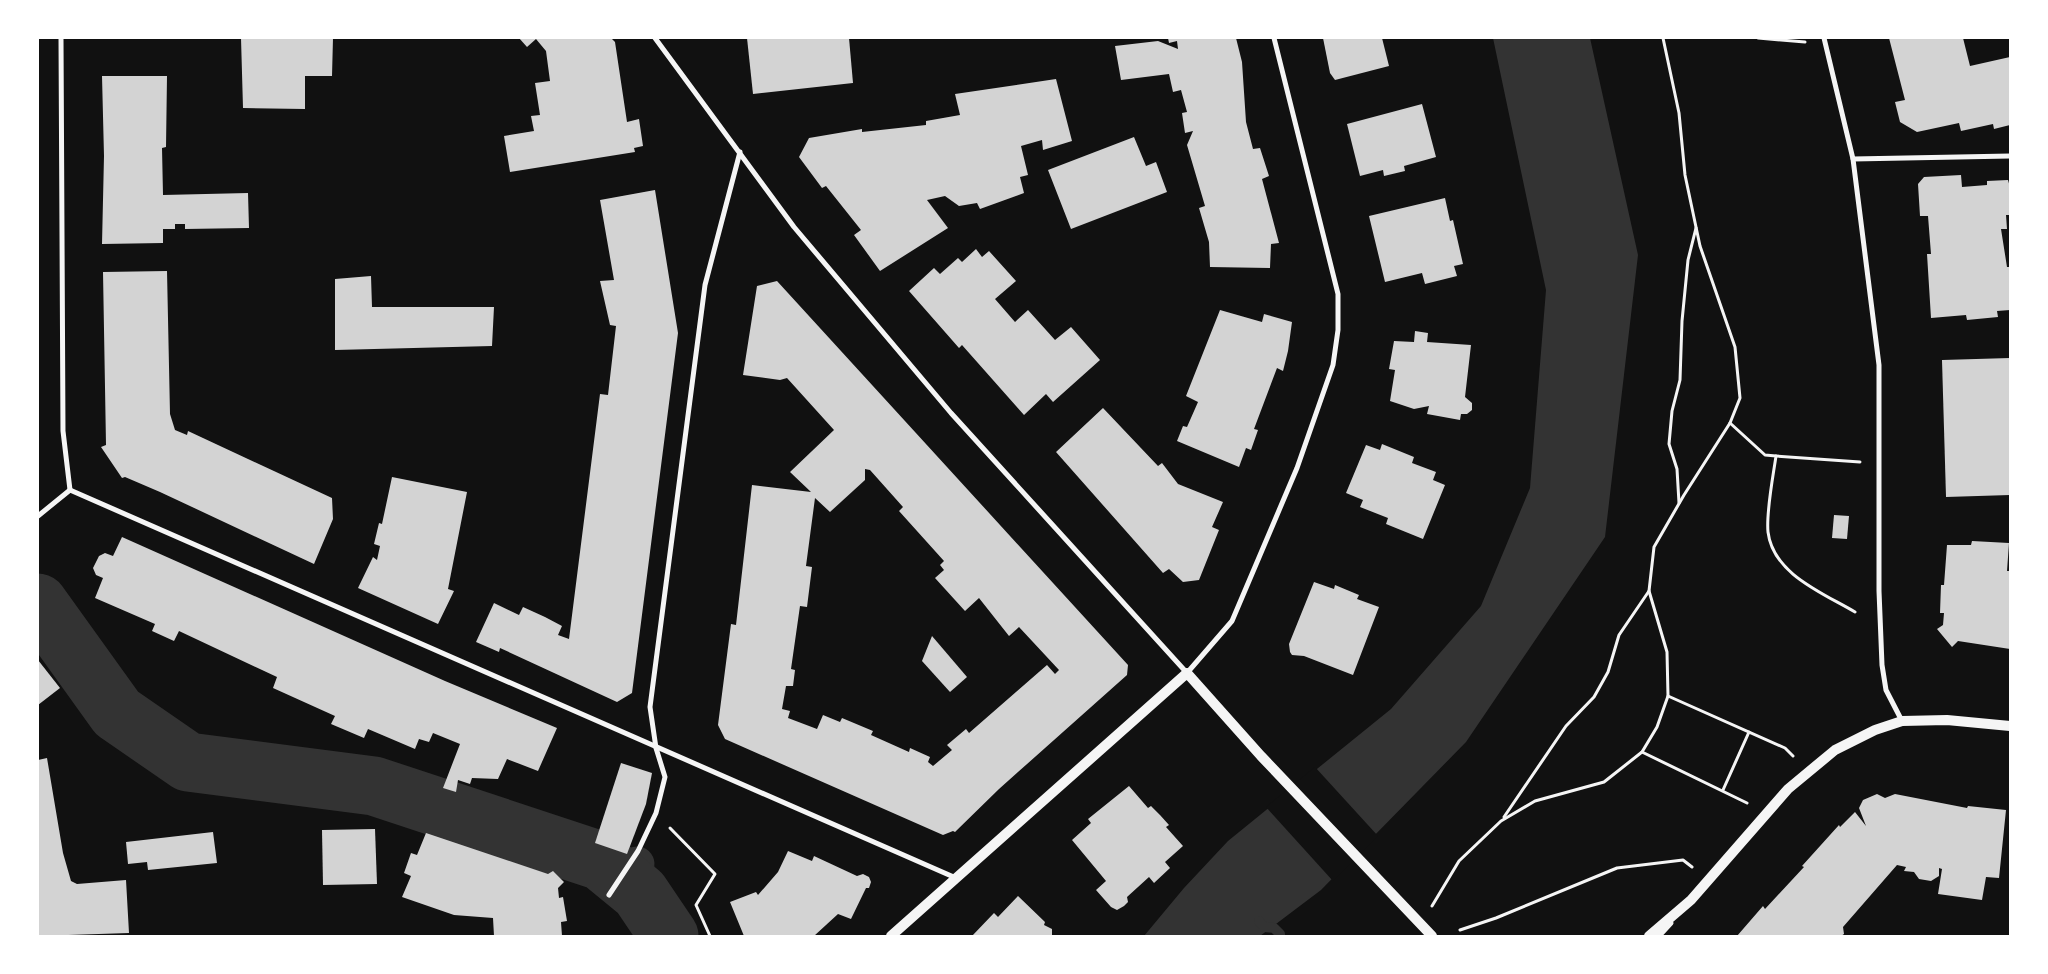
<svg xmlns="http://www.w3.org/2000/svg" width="2048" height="974" viewBox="0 0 2048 974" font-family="Figtree,sans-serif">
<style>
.water{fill:#333}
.pier{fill:#111}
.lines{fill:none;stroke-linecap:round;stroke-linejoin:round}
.stream{stroke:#333;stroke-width:10}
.canal{stroke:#333;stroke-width:35}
.river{stroke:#333;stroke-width:59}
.building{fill:#d3d3d3;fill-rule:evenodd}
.path{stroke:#f5f5f5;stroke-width:3}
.minor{stroke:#f5f5f5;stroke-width:5}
.secondary{stroke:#f5f5f5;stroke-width:10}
</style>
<rect width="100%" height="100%" fill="#111"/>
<polygon class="water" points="1493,38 1590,38 1638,255 1605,537 1466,742 1321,890 1260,936 1144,936 1184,888 1228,841 1391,709 1481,606 1530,488 1546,290"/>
<polygon class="pier" points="1315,767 1378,836 1333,881 1266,807"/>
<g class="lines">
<polyline class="stream" points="1259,921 1264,927 1274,928 1280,934 1280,936"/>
<polyline class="canal" points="626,882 637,864"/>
<polyline class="river" points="38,603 117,713 188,762 374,786 601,861 640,893 669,936"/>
</g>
<g class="building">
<polygon points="241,38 333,38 332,76 305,76 305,109 243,108"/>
<polygon points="519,38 611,38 615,42 627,122 639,119 643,146 634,148 635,152 510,172 504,136 534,131 531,116 540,115 535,83 550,81 546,51 536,39 527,47"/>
<polygon points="747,38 849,38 853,83 753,94"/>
<polygon points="1168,38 1236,38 1242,62 1246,122 1253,149 1260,148 1269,176 1262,179 1279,243 1271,244 1270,268 1210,267 1209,242 1199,208 1205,206 1187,145 1193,131 1185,133 1182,113 1187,112 1181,90 1173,92 1169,74 1121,80 1115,46 1158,41 1178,49 1177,41 1169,43"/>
<polygon points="1323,38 1382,38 1389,66 1335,80 1330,73"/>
<polygon points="1889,38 1963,38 1970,66 2010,57 2010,125 1994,129 1993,124 1961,131 1959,123 1917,132 1900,122 1895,102 1905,100"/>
<polygon points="102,76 167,76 166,147 162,148 163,195 248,193 249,228 185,229 185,224 175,224 175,229 163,229 163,243 102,244 104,156"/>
<polygon points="1056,79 1072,141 1043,150 1042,140 1021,146 1028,175 1020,177 1024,193 980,209 977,203 959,206 945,196 927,200 948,228 880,271 854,235 861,230 826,186 822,188 799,157 809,138 862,129 862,132 926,125 926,121 960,115 955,94"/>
<polygon points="1422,104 1436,157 1404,166 1405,171 1384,176 1383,170 1360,176 1347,124"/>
<polygon points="1134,137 1146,166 1156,162 1167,192 1071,229 1048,170"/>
<polygon points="1961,175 1962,187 1987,185 1987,181 2008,180 2010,187 2010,215 2006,215 2007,229 2001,229 2007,267 2010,267 2010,310 1997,311 1998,317 1967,320 1966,315 1931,318 1927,254 1931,254 1928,216 1920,216 1918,184 1924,177"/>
<polygon points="655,190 678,333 632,693 617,702 500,648 499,652 476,642 494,603 519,615 523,607 545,617 562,626 558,635 569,639 600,394 608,395 616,326 610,325 600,281 614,280 600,200"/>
<polygon points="1445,198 1450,221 1453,220 1463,264 1454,266 1457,276 1425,284 1422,273 1385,282 1369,216"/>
<polygon points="976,249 982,257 989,251 1016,281 995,299 1015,322 1028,310 1055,340 1071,327 1100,360 1053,402 1046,394 1024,415 962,345 959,348 909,291 934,268 940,274 958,258 962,262"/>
<polygon points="167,271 170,414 175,430 187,435 188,431 332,498 333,519 314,564 160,492 125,477 122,478 101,447 106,445 103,272"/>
<polygon points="371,276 372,307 494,307 492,346 335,350 335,279"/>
<path d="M777,281l351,384 -1,10 -128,114 -44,43 -2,-1 -10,4 -218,-96 -7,-14 13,-101 5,1 16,-140 59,7 -21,-20 44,-42 -47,-52 -7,2 -37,-5 14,-89zM865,469l5,1 33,37 -4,4 45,50 -4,4 4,5 -9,8 30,33 14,-13 30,38 10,-9 40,43 -4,4 -8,-9 -78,68 -3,-4 -19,16 5,5 -19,16 -5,-4 2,-5 -20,-9 -1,4 -38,-17 2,-4 -31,-13 -2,4 -17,-7 -6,14 -29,-11 2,-7 -8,-2 4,-23h7l2,-16 -4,-1 9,-63 7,1 5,-40 -6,-1 9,-68 15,14 35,-32z"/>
<polygon points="1220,310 1262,322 1264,314 1292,322 1288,351 1283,371 1277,368 1254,429 1258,430 1251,450 1246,448 1239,467 1177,441 1183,426 1187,427 1198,402 1186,396"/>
<polygon points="1415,331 1428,333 1427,342 1471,345 1465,397 1472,403 1472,410 1467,414 1461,414 1460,420 1427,414 1429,406 1414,409 1390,401 1395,370 1389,369 1394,341 1414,342"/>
<polygon points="2010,358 2010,495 1946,497 1942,360"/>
<polygon points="1103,408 1158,466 1162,463 1178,484 1223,502 1212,527 1219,530 1199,580 1183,582 1169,569 1163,573 1056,452"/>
<polygon points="1382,444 1414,457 1412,463 1436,472 1433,480 1445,485 1423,539 1386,524 1388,518 1360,507 1363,500 1346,493 1366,445 1380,450"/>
<polygon points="392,477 467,492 448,589 454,591 438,624 358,588 373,557 377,560 380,546 374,544 379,523 382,524"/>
<polygon points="1834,515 1849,516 1847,539 1832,538"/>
<polygon points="122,537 445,681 557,728 538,771 507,759 498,779 472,778 470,784 458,780 456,792 443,788 460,744 433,733 429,742 419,739 415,749 368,729 364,738 331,724 335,716 273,688 277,677 179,631 174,641 152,631 155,624 95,598 103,578 96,575 93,568 99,556 105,553 113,556"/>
<polygon points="1972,541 2009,543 2007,571 2010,571 2010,649 1958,641 1952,647 1937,629 1943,625 1944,613 1940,613 1941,585 1944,585 1947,545 1971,545"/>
<polygon points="1314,582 1334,589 1335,585 1359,595 1357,599 1379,607 1353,675 1304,656 1292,655 1290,652 1289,644"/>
<polygon points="932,636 967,677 950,692 922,661"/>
<polygon points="38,660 60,688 38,705"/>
<polygon points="47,758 63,853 71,881 77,884 126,880 129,933 38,936 38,760"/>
<polygon points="621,763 652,773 646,804 627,854 595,843"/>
<polygon points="1129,786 1148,808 1151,806 1160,815 1169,825 1166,827 1183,846 1165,862 1170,868 1154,883 1149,877 1127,897 1128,902 1124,906 1117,910 1111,907 1096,890 1106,881 1072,840 1091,823 1088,819"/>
<polygon points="1877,794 1885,798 1895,794 1967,808 1968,806 2006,810 1999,878 1986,877 1982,900 1938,894 1942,869 1939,868 1939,876 1931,881 1919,879 1914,872 1904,871 1906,867 1897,865 1843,927 1844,934 1841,936 1737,936 1763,906 1765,909 1804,867 1802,866 1839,825 1840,827 1855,812 1866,826 1859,808 1863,800"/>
<polygon points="375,829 377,884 323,885 322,830"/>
<polygon points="213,832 217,863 148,870 147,862 128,864 126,842"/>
<polygon points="426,833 548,874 553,871 564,882 558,888 559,898 563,897 567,921 561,922 562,936 494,936 493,918 454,915 402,897 411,876 404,873 411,853 417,855"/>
<polygon points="788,851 812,861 814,856 857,876 863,874 869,877 871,882 869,888 866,888 851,919 838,914 814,936 744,936 730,902 756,892 758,895 778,872"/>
<polygon points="1018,896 1045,922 1044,925 1052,929 1052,936 972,936 994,913 998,917"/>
</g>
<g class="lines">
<g class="path">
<polyline points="1758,38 1805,42"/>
<path d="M1730,423l35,32 11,1c-3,21 -10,56 -8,76 5,42 55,61 87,80"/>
<polyline points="1776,456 1860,462"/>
<polyline points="1679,503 1677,469 1669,444 1672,411 1680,380 1682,321 1688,260 1696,228"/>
<polyline points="1668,696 1785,748 1793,756"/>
<polyline points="1642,752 1747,803"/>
<polyline points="1723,790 1749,732"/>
<polyline points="1504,817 1566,726 1594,697 1608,672 1619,635 1649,591"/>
<polyline points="670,828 715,874 696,905 710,936"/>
<polyline points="1432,906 1459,861 1501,821 1535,801 1604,782 1642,752 1657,727 1668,696 1667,652 1649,591 1654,547 1684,495 1730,423 1740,398 1735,347 1700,246 1685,175 1679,113 1663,38"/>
<polyline points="1460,930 1496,918 1617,868 1683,860 1692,867"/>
</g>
<g class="minor">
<polyline points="61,38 63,431 70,490"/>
<polyline points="655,38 794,227 951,413 1187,673 1232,621 1297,468 1333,365 1338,330 1338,294 1274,38"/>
<polyline points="1824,38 1853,159 1879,365 1879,591 1882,665 1886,690 1902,721"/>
<polyline points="1853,159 2010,156"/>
<polyline points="70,490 956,878"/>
<polyline points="38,516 70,490"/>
<polyline points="609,895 638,851 656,813 665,777 656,748 650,707 705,285 740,152"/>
<polyline points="1659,936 1671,923"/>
</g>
<g class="secondary">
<polyline points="891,936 1187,673 1261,756 1432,936"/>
<polyline points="1649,936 1691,900 1788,789 1835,750 1875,730 1902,721 1947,720 2010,726"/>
</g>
</g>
<rect width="2048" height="974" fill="none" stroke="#ffffff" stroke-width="78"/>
</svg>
